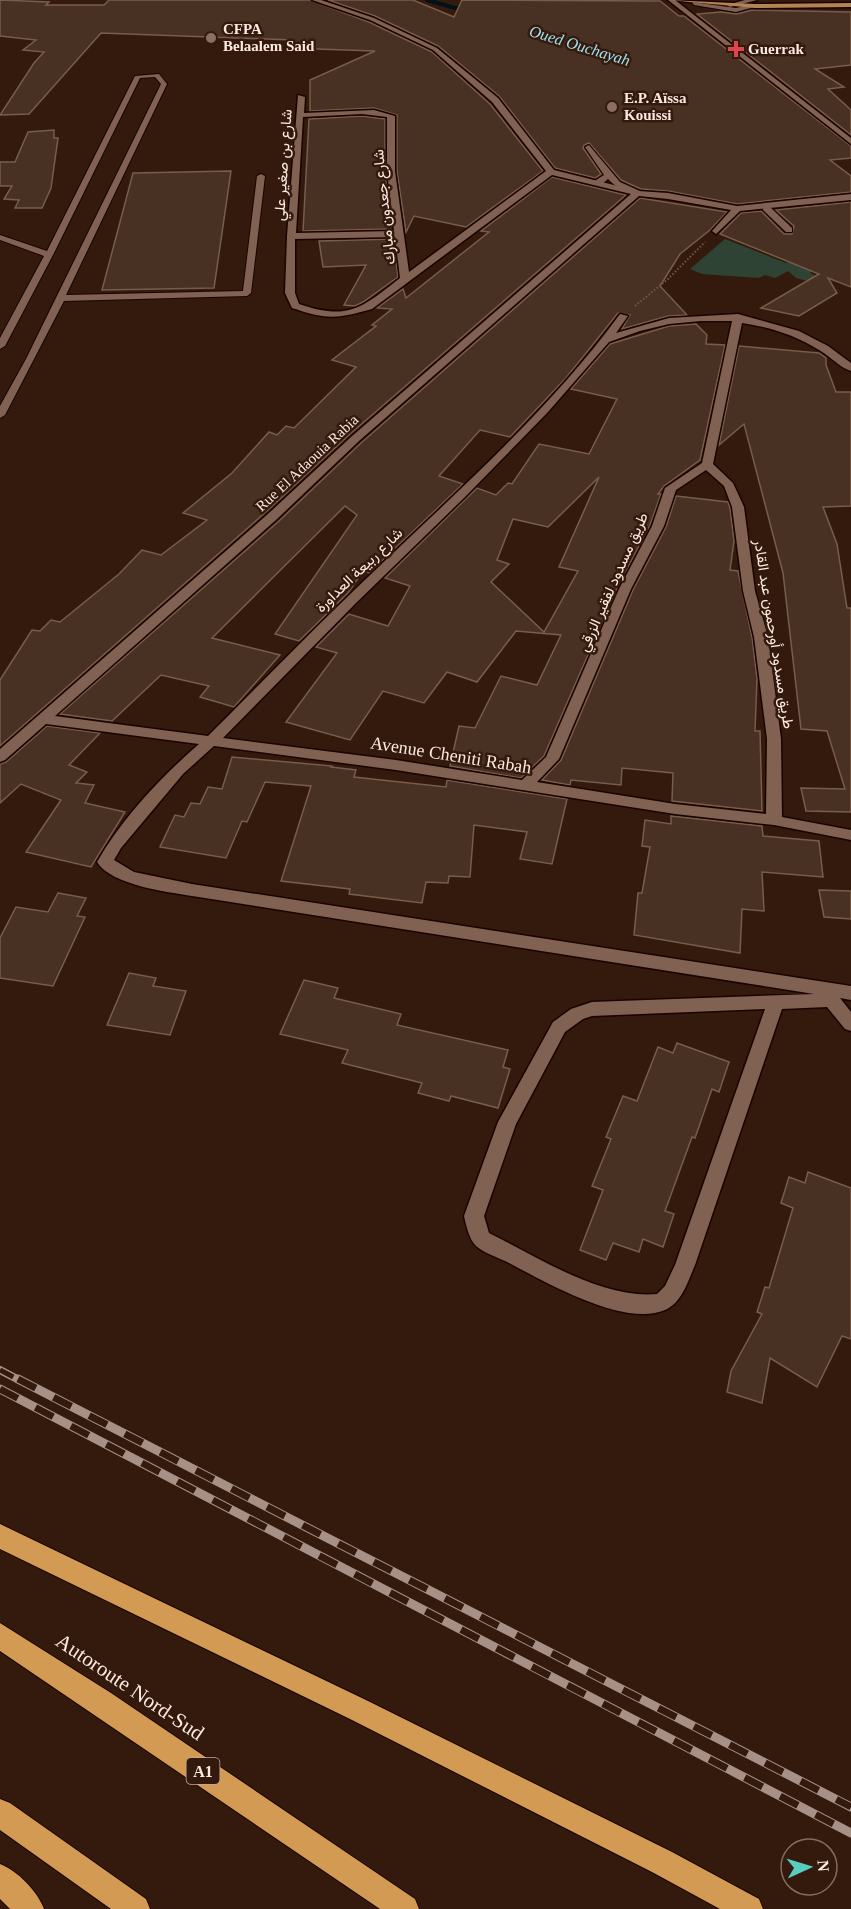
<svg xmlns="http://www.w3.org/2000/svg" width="851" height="1909" viewBox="0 0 851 1909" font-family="'Times New Roman',Vazirmatn,serif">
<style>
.green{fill:#2e4333}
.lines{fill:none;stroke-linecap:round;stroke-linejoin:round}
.stream{stroke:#001217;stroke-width:4}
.building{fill:#483022;stroke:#795c4b;stroke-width:1.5;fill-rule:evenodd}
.service-casing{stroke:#1a0400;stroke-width:2}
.minor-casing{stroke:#1a0400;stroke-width:3}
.primary-casing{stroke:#1a0400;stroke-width:3}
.motorway-casing{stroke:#1a0400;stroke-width:2}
.path{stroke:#70584d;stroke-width:2;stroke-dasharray:1.5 2;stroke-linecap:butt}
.service{fill:#806152;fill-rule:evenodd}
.minor{fill:#806152;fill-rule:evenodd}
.primary{fill:#b28353;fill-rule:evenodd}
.motorway{fill:#d39a53;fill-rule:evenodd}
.rail-far1-casing{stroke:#a79187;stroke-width:8}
.rail-casing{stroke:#a79187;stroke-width:9}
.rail-far1{stroke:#331a0d;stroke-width:5;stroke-dasharray:15;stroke-linecap:butt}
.rail{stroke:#331a0d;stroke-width:7;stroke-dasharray:20;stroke-linecap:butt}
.education-dot{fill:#8d6e63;stroke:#331a0d;stroke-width:2}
.health-dot{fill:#e0444e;stroke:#331a0d;stroke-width:2}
.labels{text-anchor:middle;stroke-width:5;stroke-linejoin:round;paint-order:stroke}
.far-poi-label{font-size:15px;font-weight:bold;fill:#fce9e0;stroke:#331a0d;text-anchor:start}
.far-street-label{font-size:15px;fill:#fce9e0;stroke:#331a0d}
.far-water-label{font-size:16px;font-style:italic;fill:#9ee2f2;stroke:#331a0d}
.shield{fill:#331a0d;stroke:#c0aba1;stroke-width:1.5}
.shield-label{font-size:16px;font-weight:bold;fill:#fce9e0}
.street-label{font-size:18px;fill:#fce9e0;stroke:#331a0d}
.near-street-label{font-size:21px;fill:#fce9e0;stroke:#331a0d}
</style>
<rect width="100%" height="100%" fill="#331a0d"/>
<polygon class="green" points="725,239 786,263 794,261 819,267 810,273 819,278 811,282 796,278 788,271 775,278 765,275 759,278 702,274 690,269"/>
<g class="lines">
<polyline class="stream" points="427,0 466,11"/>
</g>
<g class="building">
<polygon points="0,0 49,2 46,5 104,5 109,0 310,0 369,22 432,52 490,104 543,171 466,227 414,216 406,232 397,171 397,115 374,108 310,111 310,80 375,51 288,48 292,40 101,33 29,114 0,115 34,63 44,52 23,50 36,40 0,36"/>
<polygon points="328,0 413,0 454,17 462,0 660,1 679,16 684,16 851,146 851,158 830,160 851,176 851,192 737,204 668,191 641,189 621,180 589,143 584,145 583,148 601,174 595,178 555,168 499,96 438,46 375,16"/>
<polygon points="752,10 851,12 851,65 815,69 844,87 828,89 851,110 851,135 697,14 721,12 737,14"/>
<polygon points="362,116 385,119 385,171 391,229 303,231 309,119"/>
<polygon points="54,130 54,138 58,138 51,188 42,208 15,208 19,200 4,199 12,186 0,186 0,162 15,162 28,132"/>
<polygon points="231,171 214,288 102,290 133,173"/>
<polygon points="552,177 626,195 349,435 267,511 0,746 0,680 32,630 40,631 51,620 60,622 119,574 142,550 161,555 207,520 183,513 232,473 269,432 277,435 286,426 294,428 356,367 332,360 376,326 372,325 392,309 377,308 403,289 406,298 489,232 481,231"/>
<polygon points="640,198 727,212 710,230 680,254 660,286 687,315 668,316 622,329 630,315 618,313 566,378 510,437 480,430 439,476 463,484 369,573 363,571 348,593 299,641 275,634 357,515 345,506 212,638 280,655 234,707 200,697 209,686 161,675 112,721 60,714 279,521 361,443"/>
<polygon points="851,202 851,287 828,278 837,293 799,316 761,308 819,274 720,234 741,213 761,211 784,234 792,234 794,226 776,210"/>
<polygon points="393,239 398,277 363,302 355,306 344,305 366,265 323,267 319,241"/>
<path d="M696,324l11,11 -1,9 19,1 -25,115 -36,26 -6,8h3l-11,31 -33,63 -73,168 -23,22 -71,-12 9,-40 16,2 26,-52 36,9 24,-50 -45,-4 -39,51 -30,-10 -23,31 -41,-12 -33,49 -64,-18 51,-69 -21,-6 33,-33 39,12 22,-40 -25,-8 92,-90 19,7 12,-12 4,1 27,-40 50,10 28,-55 -46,-10 39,-45 59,-18zM599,477l-40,90 19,4 -34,61 -53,-50 18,-18 -12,-4 16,-41 35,8z"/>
<polygon points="739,346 819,353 826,358 826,365 836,392 851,392 851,506 823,507 837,544 847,608 851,608 851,812 806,811 801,788 845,789 827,731 801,729 783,573 744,424 719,445"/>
<polygon points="676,496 728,502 730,508 734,541 730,570 738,571 752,637 757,678 755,731 760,731 762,811 672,801 673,773 622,768 621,785 571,780 570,785 542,780 561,760 633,590 666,527"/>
<polygon points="47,726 100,733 69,765 87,772 76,783 94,785 85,803 125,812 91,867 26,852 61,800 21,784 0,803 0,764 6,762"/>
<polygon points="232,757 332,766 331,767 356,770 354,777 446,787 447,780 567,799 552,864 520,859 527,832 474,825 470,877 449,876 448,883 426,882 422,903 349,894 350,889 281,881 311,786 265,782 247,822 242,821 226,858 160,847 175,815 184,817 191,803 200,804 208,787 222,789"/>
<polygon points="671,816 762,826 763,836 819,841 823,877 762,872 764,911 742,909 740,953 634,935 638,893 642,893 650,847 642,846 645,820 671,824"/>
<polygon points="819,890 851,891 851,919 824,917"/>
<polygon points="58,893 86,898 77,916 85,917 53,986 0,978 0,938 16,907 48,912"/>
<polygon points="129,973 156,978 153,986 186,991 170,1035 107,1025"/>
<polygon points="304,980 338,988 334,998 401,1014 397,1025 508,1050 503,1067 510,1069 498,1108 451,1096 449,1101 418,1093 422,1083 342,1063 348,1050 280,1034"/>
<polygon points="677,1043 729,1062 719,1092 712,1089 695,1138 692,1137 665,1211 674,1214 663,1247 643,1239 639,1252 613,1243 606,1260 580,1250 603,1190 592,1186 611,1139 606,1137 623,1096 637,1101 658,1047 673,1053"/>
<polygon points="808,1172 851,1188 851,1339 842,1336 817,1387 770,1358 762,1403 727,1392 731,1371 762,1314 757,1312 765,1287 769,1288 793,1208 781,1203 789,1177 805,1183"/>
</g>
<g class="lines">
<g class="service-casing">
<g id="service">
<polygon points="692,2 736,8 755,4 758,6 736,12 694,5"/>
<polygon points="159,74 167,84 66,295 243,291 257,176 261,174 265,176 251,293 247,296 64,301 5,415 0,418 0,406 26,359 161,84 155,77 140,78 53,255 5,346 0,349 0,338 44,256 0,240 0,235 47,251 135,76"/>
<path d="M589,145l31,37 20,9v4c-12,0 -24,-8 -32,-16l-6,5h-6v-4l8,-5 -19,-28z"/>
<polygon points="763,206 769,206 792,228 792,232 786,232 763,210"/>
</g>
</g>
<g class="minor-casing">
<g id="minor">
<path d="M312,0h9l53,18 63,30 61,50 56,72 84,21 30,2 69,13 114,-12v6l-111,11 -24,23 -4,-3 19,-21 -63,-11 -29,-3 -280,245 -82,78 -222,197 153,20c60,-60 119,-121 181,-179 80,-76 165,-153 231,-243l8,2 -12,17 53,-15 69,-4 61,17 29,15 23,17v8c-12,-4 -21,-15 -32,-21 -24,-15 -50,-23 -77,-27l-29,141 20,19 11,24 11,84 13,46 13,102 1,78 69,13v10l-77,-15 -99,-11 -279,-44 -182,-24 -31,28 -62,74 -7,12 20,12 58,12 659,102v14l-11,-2 11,14v19l-6,-2 -18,-22 -45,2 -87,256c-7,16 -13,38 -30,45 -40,18 -120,-28 -156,-47 -10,-5 -25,-10 -33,-17 -7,-7 -10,-21 -12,-30l34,-94 55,-100 18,-13 21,-7 222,-8 -622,-98c-25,-4 -81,-11 -95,-34 25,-44 64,-85 102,-118l-153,-20 -41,36 -5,2v-13l269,-236 82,-76 280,-243 -79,-19 -180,134c-36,10 -44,11 -80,-1l-7,-15 2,-57 11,-141 7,2 -1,16 70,-3 21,6v55l14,101 137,-101 -54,-69 -59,-52 -63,-30zM362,114l25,3v54l7,60 -98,2 7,-116zM395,237l5,41c-38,30 -52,43 -101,26l-4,-11v-54zM701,321h31l-30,142 -37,25 -13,38 -33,63 -73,168 -24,23 -126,-20 -173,-22 133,-135 109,-106 83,-85 61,-70 31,-11 29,-7zM706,470l18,16 8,21 11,84 11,46 13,102 -1,75 -91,-10 -138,-22 22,-23 72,-170 33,-63 12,-36zM765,1009l-90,256 -10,21 -8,8c-56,5 -119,-37 -168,-61l-5,-17 32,-92 49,-92 18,-13 9,-3z"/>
<polygon points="668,0 675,0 851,138 851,144"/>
<polygon points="745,0 757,0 730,7 727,5"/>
</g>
</g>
<g class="primary-casing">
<polygon id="primary" points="668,0 755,4 851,3 851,7 755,8"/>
</g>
<g class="motorway-casing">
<g id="motorway">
<polygon points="0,1524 368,1701 672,1852 759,1899 763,1909 720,1909 652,1872 350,1719 0,1549"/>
<polygon points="0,1623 111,1693 415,1899 419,1909 380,1909 0,1651"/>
<polygon points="0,1799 10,1803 146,1899 150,1909 111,1909 0,1830"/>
<path d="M0,1864c18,7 37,27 44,45h-34l-10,-10z"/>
</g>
</g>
<polyline class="path" points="635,306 668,279 705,242"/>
<use href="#service" class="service"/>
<use href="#minor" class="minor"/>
<use href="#primary" class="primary"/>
<use href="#motorway" class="motorway"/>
<g class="rail-far1-casing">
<polyline id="rail-far1" points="0,1370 21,1381"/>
</g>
<g class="rail-casing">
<g id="rail">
<polyline points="18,1379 851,1807"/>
<polyline points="0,1389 851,1833"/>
</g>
</g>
<use href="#rail-far1" class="rail-far1"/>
<use href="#rail" class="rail"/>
</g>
<g class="education-dot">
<circle cx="211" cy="38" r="6"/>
<circle cx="612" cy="107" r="6"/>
</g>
<path class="health-dot" d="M733 40h6v6h6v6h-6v6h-6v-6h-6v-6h6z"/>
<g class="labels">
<g class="far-poi-label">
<text x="223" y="34">CFPA<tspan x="223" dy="17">Belaalem Said</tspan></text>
<text x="748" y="54">Guerrak</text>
<text x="624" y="103">E.P. Aïssa<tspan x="624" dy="17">Kouissi</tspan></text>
</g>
<g class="far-street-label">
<text transform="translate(283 165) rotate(-86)" y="5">شارع بن صغير علي</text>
<text transform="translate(384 207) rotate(-96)" y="5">شارع جعدون مبارك</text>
<text transform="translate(307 463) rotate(-43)" y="5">Rue El Adaouia Rabia</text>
<text transform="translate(359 570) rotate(-44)" y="5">شارع ربيعة العداورة</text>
<text transform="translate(613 582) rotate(-66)" y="5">طريق مسدود لفقير الزرقي</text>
<text transform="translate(774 634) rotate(81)" y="5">طريق مسدود أورحمون عبد القادر</text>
</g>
<g class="far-water-label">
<text transform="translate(580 45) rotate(17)" y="6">Oued Ouchayah</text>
</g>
<rect class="shield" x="186.5" y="1758" width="33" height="26" rx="4.5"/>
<g class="shield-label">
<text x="203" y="1777">A1</text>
</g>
<g class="street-label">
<text transform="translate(451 755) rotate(9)" y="6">Avenue Cheniti Rabah</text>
</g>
<g class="near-street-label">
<text transform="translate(130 1687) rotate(34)" y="7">Autoroute Nord-Sud</text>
</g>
</g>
<g transform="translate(809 1867) rotate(86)"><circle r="28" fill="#331a0d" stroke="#836d61" stroke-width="1.5"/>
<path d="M0-4.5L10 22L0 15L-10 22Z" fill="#58cec0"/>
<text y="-9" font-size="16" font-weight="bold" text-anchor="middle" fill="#fce9e0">N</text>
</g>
</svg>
